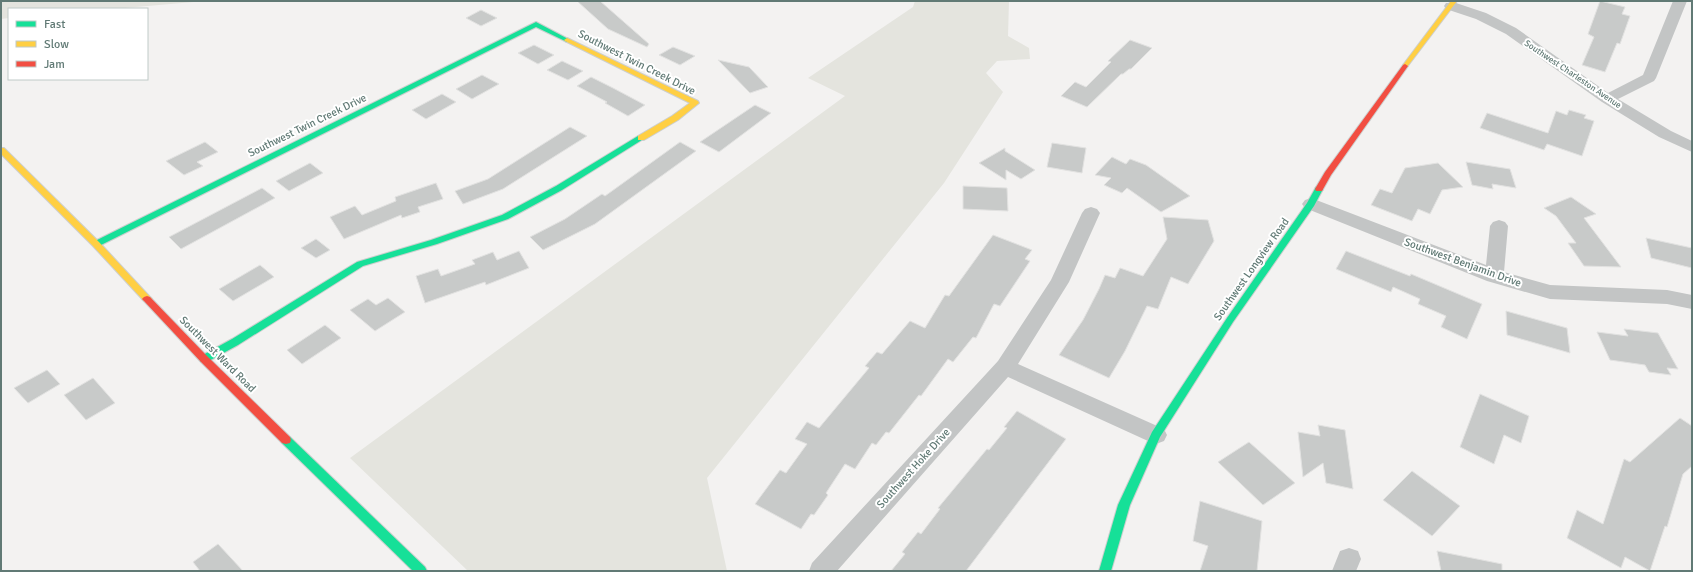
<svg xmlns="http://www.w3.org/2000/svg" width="1693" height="572" viewBox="0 0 1693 572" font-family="Signika,sans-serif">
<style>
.green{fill:#e4e4de}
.building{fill:#c8cac9;stroke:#e2e2e1}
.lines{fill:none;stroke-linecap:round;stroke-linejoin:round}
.fast-casing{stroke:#cdcfce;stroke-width:2}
.slow-casing{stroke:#cdcfce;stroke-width:2}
.jam-casing{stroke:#cdcfce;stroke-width:2}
.street{fill:#c3c5c5;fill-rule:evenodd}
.fast{fill:#16e098;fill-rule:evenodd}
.slow{fill:#ffcf43;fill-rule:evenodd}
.jam{fill:#f24e42;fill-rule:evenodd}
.labels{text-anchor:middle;stroke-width:4;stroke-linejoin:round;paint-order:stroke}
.far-street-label{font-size:9px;fill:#617a75;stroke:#fff}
.street-label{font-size:11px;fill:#617a75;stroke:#fff}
</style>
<rect width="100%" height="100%" fill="#f3f2f1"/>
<g class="green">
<polygon points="1,1 205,1 113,9 9,9 9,18 1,19"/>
<polygon points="915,1 1009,1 1008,36 1029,48 1030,59 997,61 986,73 1003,92 944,183 707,478 727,571 468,571 350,458 845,96 808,78 913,7"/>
</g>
<g class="building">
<polygon points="577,1 600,1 649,44 647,47 608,29"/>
<polygon points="1600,1 1625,7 1622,14 1630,16 1620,44 1617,43 1605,72 1582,65 1594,37 1588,34"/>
<polygon points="481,10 497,18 481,26 466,18"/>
<polygon points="1130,40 1152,48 1131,69 1129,69 1123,74 1121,74 1087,107 1061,96 1075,82 1086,87 1111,62 1108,61"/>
<polygon points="534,45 554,55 538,64 518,53"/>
<polygon points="673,47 695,56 680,65 659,55"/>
<polygon points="718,60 749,67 768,87 750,93"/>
<polygon points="562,61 583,71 568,80 547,70"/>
<polygon points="482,75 499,84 472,99 456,89"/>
<polygon points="591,77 613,88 645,105 628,116 605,103 607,102 577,86"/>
<polygon points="442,94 456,102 426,119 412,110"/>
<polygon points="755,105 771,113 719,152 700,142"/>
<polygon points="1569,110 1586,115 1584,118 1594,121 1582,156 1547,144 1544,150 1480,128 1487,113 1548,133 1556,111 1567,115"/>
<polygon points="570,127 587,136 503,189 463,204 455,191 488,179"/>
<polygon points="205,142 218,152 197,162 203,166 184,175 166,161"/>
<polygon points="680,142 696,151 595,224 543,250 530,237 565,219 602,194 605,196"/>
<polygon points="1052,143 1086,148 1082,173 1047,167"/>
<polygon points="1005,148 1005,151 1035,170 1021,179 1006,170 1006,180 979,163"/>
<polygon points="1112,157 1126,164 1130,159 1146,165 1190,196 1161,212 1127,188 1122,193 1104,185 1111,178 1095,175"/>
<polygon points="1466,162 1510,169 1516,188 1492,184 1493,189 1472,185"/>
<polygon points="310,163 323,173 289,191 276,181"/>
<polygon points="1438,163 1463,187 1442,190 1430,214 1418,209 1412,221 1371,205 1380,189 1392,193 1405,168"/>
<polygon points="436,183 443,199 418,207 420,212 402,218 401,215 344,239 330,217 355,206 362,215 396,201 395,197"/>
<polygon points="963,186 1007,188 1008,211 963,209"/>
<polygon points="262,188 275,198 181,249 169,237"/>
<polygon points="1571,197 1596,214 1584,218 1621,267 1584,266 1568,243 1576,243 1556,216 1544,208"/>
<polygon points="1163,217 1208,220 1214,241 1188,284 1171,277 1158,309 1147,306 1125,351 1109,378 1059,355 1083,320 1099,289 1105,275 1115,278 1120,268 1143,276 1167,239"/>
<polygon points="993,235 1032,250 1025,259 1030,261 1000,306 994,304 976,338 973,337 953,362 948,359 921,396 919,395 889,433 886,432 876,445 872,443 855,469 845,464 826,493 828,495 814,515 811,514 801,529 755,504 780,470 786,473 807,444 795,439 807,422 819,428 869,368 865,366 877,352 882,354 910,321 925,328 945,295 949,296"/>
<polygon points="1646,238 1692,248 1692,268 1651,258"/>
<polygon points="316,239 330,250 316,258 301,248"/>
<polygon points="519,251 529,268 486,285 485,282 425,303 416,276 438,269 441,276 475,264 472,260 493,252 497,260"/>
<polygon points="1346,251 1410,276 1411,274 1482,304 1467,339 1441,327 1446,316 1418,304 1420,299 1393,287 1391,292 1336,269"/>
<polygon points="260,265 274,277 233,301 219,289"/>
<polygon points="388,298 405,312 375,331 350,310 368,299 376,305"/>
<polygon points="1506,311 1567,328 1570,353 1507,335"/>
<polygon points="325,325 341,338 302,364 287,350"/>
<polygon points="1624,329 1658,333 1678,369 1667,368 1671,375 1649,372 1645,365 1610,360 1597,332 1628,336"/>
<polygon points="47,370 60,384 28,403 14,388"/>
<polygon points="93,378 115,403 86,420 64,395"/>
<polygon points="1480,394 1529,416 1521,443 1504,435 1494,464 1460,447"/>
<polygon points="1017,411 1066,439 966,571 891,571 905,554 902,552 918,532 921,534 940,509 938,508 987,449 989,450 1007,428 1004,427"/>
<polygon points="1680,418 1692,426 1692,466 1683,474 1667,527 1665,526 1650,571 1625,557 1621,568 1567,538 1577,510 1603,524 1624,459 1630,462"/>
<polygon points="1318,425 1345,430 1353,489 1326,483 1323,463 1303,477 1298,432 1320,436"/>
<polygon points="1249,442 1295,483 1263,505 1218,462"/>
<polygon points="1412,471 1460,506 1432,536 1383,500"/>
<polygon points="1200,501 1262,521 1257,571 1200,571 1208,546 1193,541"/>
<polygon points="218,544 243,571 200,571 193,562"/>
<polygon points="1437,551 1502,564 1502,571 1441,571"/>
</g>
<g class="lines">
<g class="fast-casing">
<g id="fast">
<polygon points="536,22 570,40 567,42 565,41 536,27 99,246 96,247 92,244 93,242"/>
<polygon points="638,136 641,136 645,138 562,190 508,219 437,244 363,266 238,345 207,362 201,362 199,359 201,356 232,339 357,262 431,240 502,215 556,186"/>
<polygon points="1319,186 1323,189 1314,206 1233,322 1160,437 1130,505 1111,571 1099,571 1118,505 1152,432 1227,318 1307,203 1316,187"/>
<polygon points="286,436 290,437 425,567 427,571 413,571 282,443 281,440 282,437"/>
</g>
</g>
<g class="slow-casing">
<g id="slow">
<polygon points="1451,1 1457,1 1407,67 1403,67 1403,65"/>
<polygon points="567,38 698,101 699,103 678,120 644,140 638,140 638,136 672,116 690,103 565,41 564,40"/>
<polygon points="1,148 4,148 99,242 150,297 152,299 150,301 144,301 93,246 1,154"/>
</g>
</g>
<g class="jam-casing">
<g id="jam">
<polygon points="1405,64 1408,66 1331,175 1322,191 1316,191 1315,189 1325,172 1403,65"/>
<polygon points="147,296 150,297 207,356 290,437 291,440 290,443 286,444 282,443 201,362 144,301 142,299 144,297"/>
</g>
</g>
<g class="street">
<polygon points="1673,1 1687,1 1656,78 1654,81 1618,99 1671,131 1692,141 1692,152 1659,137 1602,102 1506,34 1476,19 1446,9 1444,6 1446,3 1456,3 1486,13 1516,28 1608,93 1643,75"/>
<polygon points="1311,198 1486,265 1490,226 1493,222 1499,220 1505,222 1508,226 1504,272 1550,285 1667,290 1692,295 1692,309 1667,304 1550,299 1487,281 1305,208 1302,204 1305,200"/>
<polygon points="1091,207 1097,209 1100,213 1069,282 1018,364 1164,429 1167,435 1164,441 1156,444 1148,441 1008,377 837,571 809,571 812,563 998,361 1051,280 1082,213 1085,209"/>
<polygon points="1349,548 1358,551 1361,559 1356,571 1332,571 1340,551"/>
</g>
<use href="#fast" class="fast"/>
<use href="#slow" class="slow"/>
<use href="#jam" class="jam"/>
</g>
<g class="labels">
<g class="far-street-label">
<text transform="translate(1573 74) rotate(34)" y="3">Southwest Charleston Avenue</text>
</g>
<g class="street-label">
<text transform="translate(637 62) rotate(27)" y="4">Southwest Twin Creek Drive</text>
<text transform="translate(307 125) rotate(-26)" y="4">Southwest Twin Creek Drive</text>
<text transform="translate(1463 262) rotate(20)" y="4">Southwest Benjamin Drive</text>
<text transform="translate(1251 269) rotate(-55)" y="4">Southwest Longview Road</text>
<text transform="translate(218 354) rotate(45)" y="4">Southwest Ward Road</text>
<text transform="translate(913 468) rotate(-48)" y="4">Southwest Hoke Drive</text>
</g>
</g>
<rect width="1693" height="572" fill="none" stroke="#617a75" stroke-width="4"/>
<rect x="8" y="8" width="140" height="72" fill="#ffffff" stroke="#c0cac8"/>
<rect x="16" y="21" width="20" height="6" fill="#16e098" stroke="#c0cac8"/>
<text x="44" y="28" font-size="12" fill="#617a75">Fast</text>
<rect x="16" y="41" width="20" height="6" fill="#ffcf43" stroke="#c0cac8"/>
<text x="44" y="48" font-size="12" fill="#617a75">Slow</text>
<rect x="16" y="61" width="20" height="6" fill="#f24e42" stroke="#c0cac8"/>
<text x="44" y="68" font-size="12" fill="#617a75">Jam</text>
</svg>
